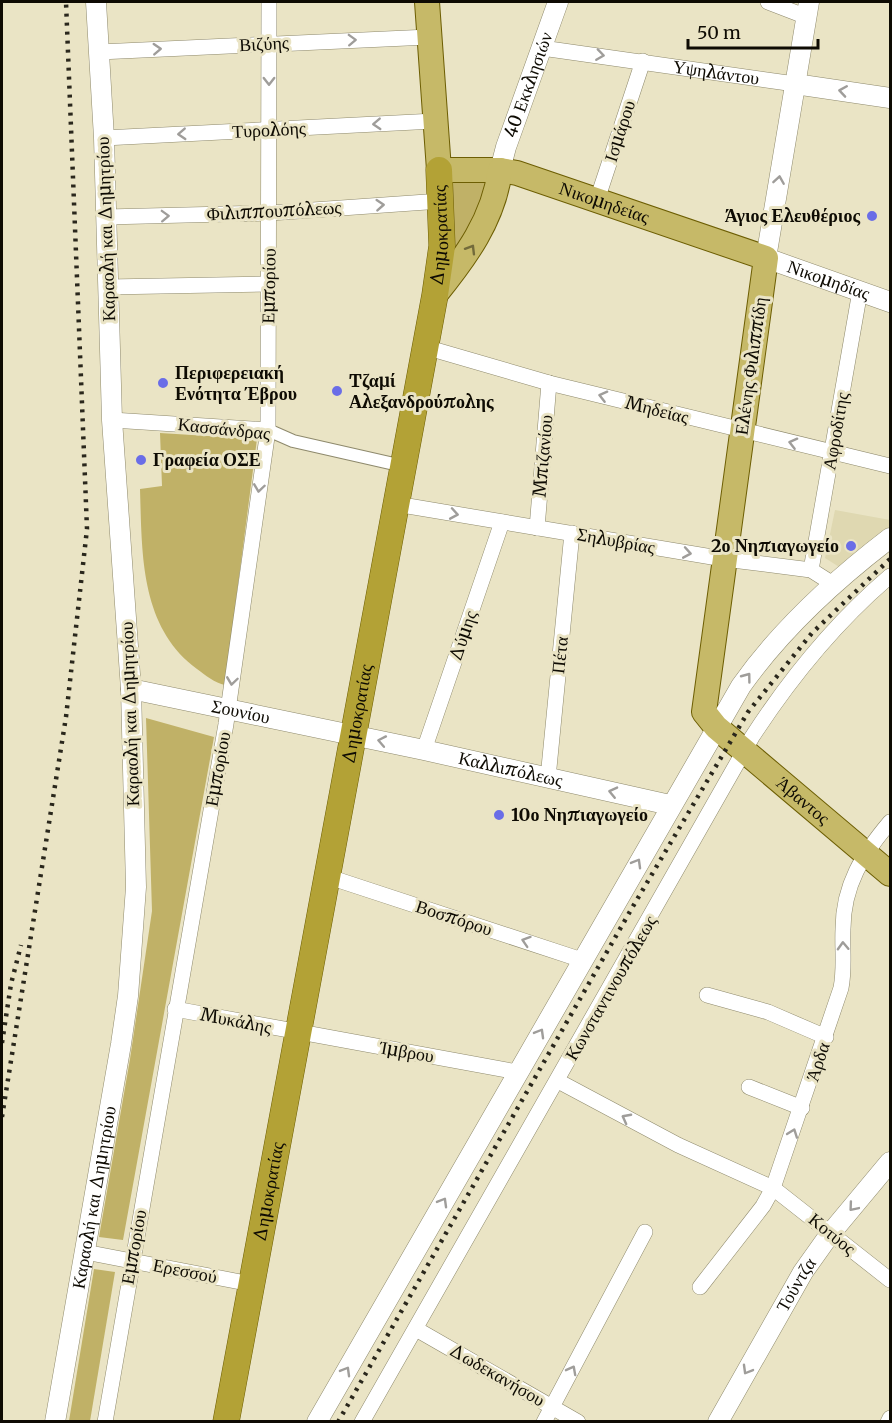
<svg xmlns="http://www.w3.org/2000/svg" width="892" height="1423" viewBox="0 0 892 1423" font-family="Merriweather,serif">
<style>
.built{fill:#dfd8b1}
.green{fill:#c0b167}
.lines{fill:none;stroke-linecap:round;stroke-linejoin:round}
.pedestrian-casing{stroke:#8e896c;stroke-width:14}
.minor-casing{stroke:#8e896c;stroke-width:16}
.tertiary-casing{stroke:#8e896c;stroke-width:21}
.primary-casing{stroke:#6d5e03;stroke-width:26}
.trunk-casing{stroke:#6d5e03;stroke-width:27}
.pedestrian{stroke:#fff;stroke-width:12}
.minor{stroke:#fff;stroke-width:15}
.tertiary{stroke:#fff;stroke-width:20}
.primary{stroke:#c6b968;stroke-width:24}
.trunk{stroke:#b3a236;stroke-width:26}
.rail{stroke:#2a271c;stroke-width:4.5;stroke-dasharray:3 6;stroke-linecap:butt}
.oneway{stroke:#9f9d9a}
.oneway2{stroke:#736b3b}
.poi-dot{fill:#6a6de7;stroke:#eae4c5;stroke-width:2}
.labels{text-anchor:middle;stroke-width:6;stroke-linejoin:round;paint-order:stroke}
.street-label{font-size:18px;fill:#0e0b03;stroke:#eae4c5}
.poi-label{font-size:18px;font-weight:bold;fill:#0e0b03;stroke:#eae4c5;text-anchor:start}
</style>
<rect width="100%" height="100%" fill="#eae4c5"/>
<polygon class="built" points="835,510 890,520 890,535 844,570 825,558"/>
<g class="green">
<polygon points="447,177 491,179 484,204 443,278"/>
<path d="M160,433l97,6 -32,246c-10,-2 -20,-10 -28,-16 -57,-42 -55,-115 -57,-180l22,-3z"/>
<polygon points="146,718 214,737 123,1240 99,1237 130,1059 152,911"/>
<polygon points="94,1269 115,1272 90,1421 69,1421"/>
</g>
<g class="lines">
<g class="pedestrian-casing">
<polyline id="pedestrian" points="268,430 293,441 403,466"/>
</g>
<g class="minor-casing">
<g id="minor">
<polyline points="768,2 807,17"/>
<path id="s1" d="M542,48l253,36"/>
<polyline points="99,52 429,37"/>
<polyline points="104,138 435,121"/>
<polyline points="597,200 643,61"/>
<polyline points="106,217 270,213 441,201"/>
<polyline points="108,287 269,284"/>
<polyline points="425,347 549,383 890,466"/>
<polyline points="112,420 268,430"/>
<polyline points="396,504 724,559 811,570 833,584"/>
<polyline points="537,528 549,383"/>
<polyline points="811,570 860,291"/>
<polyline points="424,750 502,522"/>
<polyline points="548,778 572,533"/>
<polyline points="326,876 582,960"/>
<polyline points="707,995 768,1012 826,1037"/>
<polyline points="175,1009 517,1072"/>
<polyline points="558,1081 678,1145 773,1188 890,1280"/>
<polyline points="749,1087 802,1108"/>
<polyline points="85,1252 251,1284"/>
<path d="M700,1287l63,-81 10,-18 68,-200c4,-20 1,-39 2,-59 0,-44 20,-75 47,-107"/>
<polyline points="416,1329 578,1422"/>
<polyline points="105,1422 226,724 268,430 269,2"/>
<path d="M362,1422l390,-685c39,-60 84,-115 138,-161"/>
<polyline points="544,1422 645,1232"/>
<polyline points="888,1422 890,1418"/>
</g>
</g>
<g class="tertiary-casing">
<g id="tertiary">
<path id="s2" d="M809,2l-43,256 124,44"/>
<polyline points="795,84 890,98"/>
<path id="s3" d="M500,170l6,-23 52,-145"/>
<path id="s4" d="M131,689l293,61 246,55"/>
<path id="s5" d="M55,1422l66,-378 7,-48 8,-109 -5,-198 -19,-269 -8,-282 -8,-136"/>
<path d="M317,1422l424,-736c41,-58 94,-106 149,-148"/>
<path id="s6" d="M718,1422l85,-150 27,-38 60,-72"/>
</g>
</g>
<g class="primary-casing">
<g id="primary">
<path id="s7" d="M427,2l12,168h61l17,3 249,85 -62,454 12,15 174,147"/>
<path d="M435,295c30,-37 59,-76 65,-125"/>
</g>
</g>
<g class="trunk-casing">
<g id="trunk">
<path id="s8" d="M226,1422l209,-1127 7,-49 -3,-76"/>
</g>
</g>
<use href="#pedestrian" class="pedestrian"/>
<use href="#minor" class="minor"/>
<use href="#tertiary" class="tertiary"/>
<use href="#primary" class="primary"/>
<use href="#trunk" class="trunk"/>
<g class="rail">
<polyline points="2,1043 11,984 21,945"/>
<polyline points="2,1117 66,717 87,529 66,2"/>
<polyline points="338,1422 632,908 748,712 812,633 890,559"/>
</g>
</g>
<defs><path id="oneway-chevron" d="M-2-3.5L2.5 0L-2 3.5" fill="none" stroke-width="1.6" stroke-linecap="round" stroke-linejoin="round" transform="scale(1.5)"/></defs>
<g class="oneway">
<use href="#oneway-chevron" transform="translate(352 40) rotate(-2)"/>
<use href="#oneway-chevron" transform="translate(157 49) rotate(-3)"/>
<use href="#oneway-chevron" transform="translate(600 55) rotate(8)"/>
<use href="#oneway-chevron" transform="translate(269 81) rotate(90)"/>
<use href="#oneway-chevron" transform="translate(843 91) rotate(-171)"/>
<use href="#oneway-chevron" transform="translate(377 124) rotate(177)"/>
<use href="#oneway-chevron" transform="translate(182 134) rotate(177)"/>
<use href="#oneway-chevron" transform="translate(779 180) rotate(-81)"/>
<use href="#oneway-chevron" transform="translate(380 205) rotate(-4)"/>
<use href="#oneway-chevron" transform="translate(165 216) rotate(-2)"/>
<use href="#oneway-chevron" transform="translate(603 396) rotate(-166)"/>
<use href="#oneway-chevron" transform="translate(793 443) rotate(-166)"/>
<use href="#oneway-chevron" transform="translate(259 488) rotate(98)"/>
<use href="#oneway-chevron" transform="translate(454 514) rotate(10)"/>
<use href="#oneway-chevron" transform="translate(687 553) rotate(10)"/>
<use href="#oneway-chevron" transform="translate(747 677) rotate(-53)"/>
<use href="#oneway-chevron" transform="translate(232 681) rotate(98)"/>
<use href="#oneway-chevron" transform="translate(382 741) rotate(-169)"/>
<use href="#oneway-chevron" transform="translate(613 792) rotate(-167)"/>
<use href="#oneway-chevron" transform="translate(637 863) rotate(-60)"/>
<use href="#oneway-chevron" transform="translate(526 941) rotate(-162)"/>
<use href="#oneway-chevron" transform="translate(843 946) rotate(-92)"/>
<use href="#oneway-chevron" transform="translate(540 1033) rotate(-60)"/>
<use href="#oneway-chevron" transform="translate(626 1118) rotate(-152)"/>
<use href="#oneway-chevron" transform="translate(793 1133) rotate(-70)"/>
<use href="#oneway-chevron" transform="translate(443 1202) rotate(-60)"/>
<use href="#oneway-chevron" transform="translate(853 1207) rotate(130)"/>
<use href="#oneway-chevron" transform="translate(572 1370) rotate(-62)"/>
<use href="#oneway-chevron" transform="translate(747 1370) rotate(120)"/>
<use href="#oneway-chevron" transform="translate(346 1371) rotate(-60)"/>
</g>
<use class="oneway2" href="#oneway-chevron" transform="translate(471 249) rotate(-59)"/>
<g class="poi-dot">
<circle cx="872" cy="216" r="6"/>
<circle cx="163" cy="383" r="6"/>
<circle cx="337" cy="391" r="6"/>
<circle cx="141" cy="460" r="6"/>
<circle cx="851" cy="546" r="6"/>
<circle cx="499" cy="815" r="6"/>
</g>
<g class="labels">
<g class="street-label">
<text transform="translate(264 44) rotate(-3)" y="6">Βιζύης</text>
<text dy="6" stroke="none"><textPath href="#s1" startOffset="176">Υψηλάντου</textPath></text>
<text dy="6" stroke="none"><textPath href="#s3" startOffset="90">40 Εκκλησιών</textPath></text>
<text transform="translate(269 130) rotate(-3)" y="6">Τυρολόης</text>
<text transform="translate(620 131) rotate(-72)" y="6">Ισμάρου</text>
<text dy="6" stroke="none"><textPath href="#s7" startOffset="339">Νικομηδείας</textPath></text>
<text transform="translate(274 211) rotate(-3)" y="6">Φιλιππουπόλεως</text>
<text transform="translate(106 229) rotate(-92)" y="6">Καραολή και Δημητρίου</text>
<text dy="6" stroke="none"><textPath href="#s8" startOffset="1206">Δημοκρατίας</textPath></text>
<text dy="6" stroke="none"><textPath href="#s2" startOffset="326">Νικομηδίας</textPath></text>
<text transform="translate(269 286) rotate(-89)" y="6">Εμπορίου</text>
<text transform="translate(751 366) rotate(-82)" y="6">Ελένης Φιλιππίδη</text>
<text transform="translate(657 410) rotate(14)" y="6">Μηδείας</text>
<text transform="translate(224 429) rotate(6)" y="6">Κασσάνδρας</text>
<text transform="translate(836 431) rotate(-80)" y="6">Αφροδίτης</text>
<text transform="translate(543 456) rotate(-85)" y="6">Μπιζανίου</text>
<text transform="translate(616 541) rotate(10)" y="6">Σηλυβρίας</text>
<text transform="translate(463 636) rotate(-71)" y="6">Δύμης</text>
<text transform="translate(560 655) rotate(-84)" y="6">Πέτα</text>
<text dy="6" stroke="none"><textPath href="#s4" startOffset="112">Σουνίου</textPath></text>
<text dy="6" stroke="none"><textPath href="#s8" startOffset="720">Δημοκρατίας</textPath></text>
<text transform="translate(130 714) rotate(-92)" y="6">Καραολή και Δημητρίου</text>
<text transform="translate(218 769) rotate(-80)" y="6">Εμπορίου</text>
<text dy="6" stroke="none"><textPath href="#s4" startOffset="388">Καλλιπόλεως</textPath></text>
<text dy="6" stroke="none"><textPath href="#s7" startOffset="1101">Άβαντος</textPath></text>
<text transform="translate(454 918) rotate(18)" y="6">Βοσπόρου</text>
<text transform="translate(611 988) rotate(-60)" y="6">Κωνσταντινουπόλεως</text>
<text transform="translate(236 1021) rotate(11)" y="6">Μυκάλης</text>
<text transform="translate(407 1052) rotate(10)" y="6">Ίμβρου</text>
<text transform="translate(818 1062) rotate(-72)" y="6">Άρδα</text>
<text dy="6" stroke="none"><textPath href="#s8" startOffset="234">Δημοκρατίας</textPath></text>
<text dy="6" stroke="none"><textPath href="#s5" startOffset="228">Καραολή και Δημητρίου</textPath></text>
<text transform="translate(832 1234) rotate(39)" y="6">Κοτύος</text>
<text transform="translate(134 1247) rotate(-80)" y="6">Εμπορίου</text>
<text transform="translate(185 1271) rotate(11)" y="6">Ερεσσού</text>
<text dy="6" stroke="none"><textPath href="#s6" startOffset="158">Τούντζα</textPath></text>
<text transform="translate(497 1375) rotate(30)" y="6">Δωδεκανήσου</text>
</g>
<g class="poi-label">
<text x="860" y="222" text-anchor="end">Άγιος Ελευθέριος</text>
<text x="175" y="379">Περιφερειακή<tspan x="175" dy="21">Ενότητα Έβρου</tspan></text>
<text x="349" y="387">Tζαμί<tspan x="349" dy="21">Αλεξανδρούπολης</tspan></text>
<text x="153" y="466">Γραφεία ΟΣΕ</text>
<text x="839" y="552" text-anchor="end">2ο Νηπιαγωγείο</text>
<text x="511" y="821">10ο Νηπιαγωγείο</text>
</g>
</g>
<rect width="892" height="1423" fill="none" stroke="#0e0b03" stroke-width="6"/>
<path d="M688 39v9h130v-9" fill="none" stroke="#0e0b03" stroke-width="3"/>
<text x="697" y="39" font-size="18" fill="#0e0b03" stroke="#eae4c5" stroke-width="4.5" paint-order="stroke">50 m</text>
</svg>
